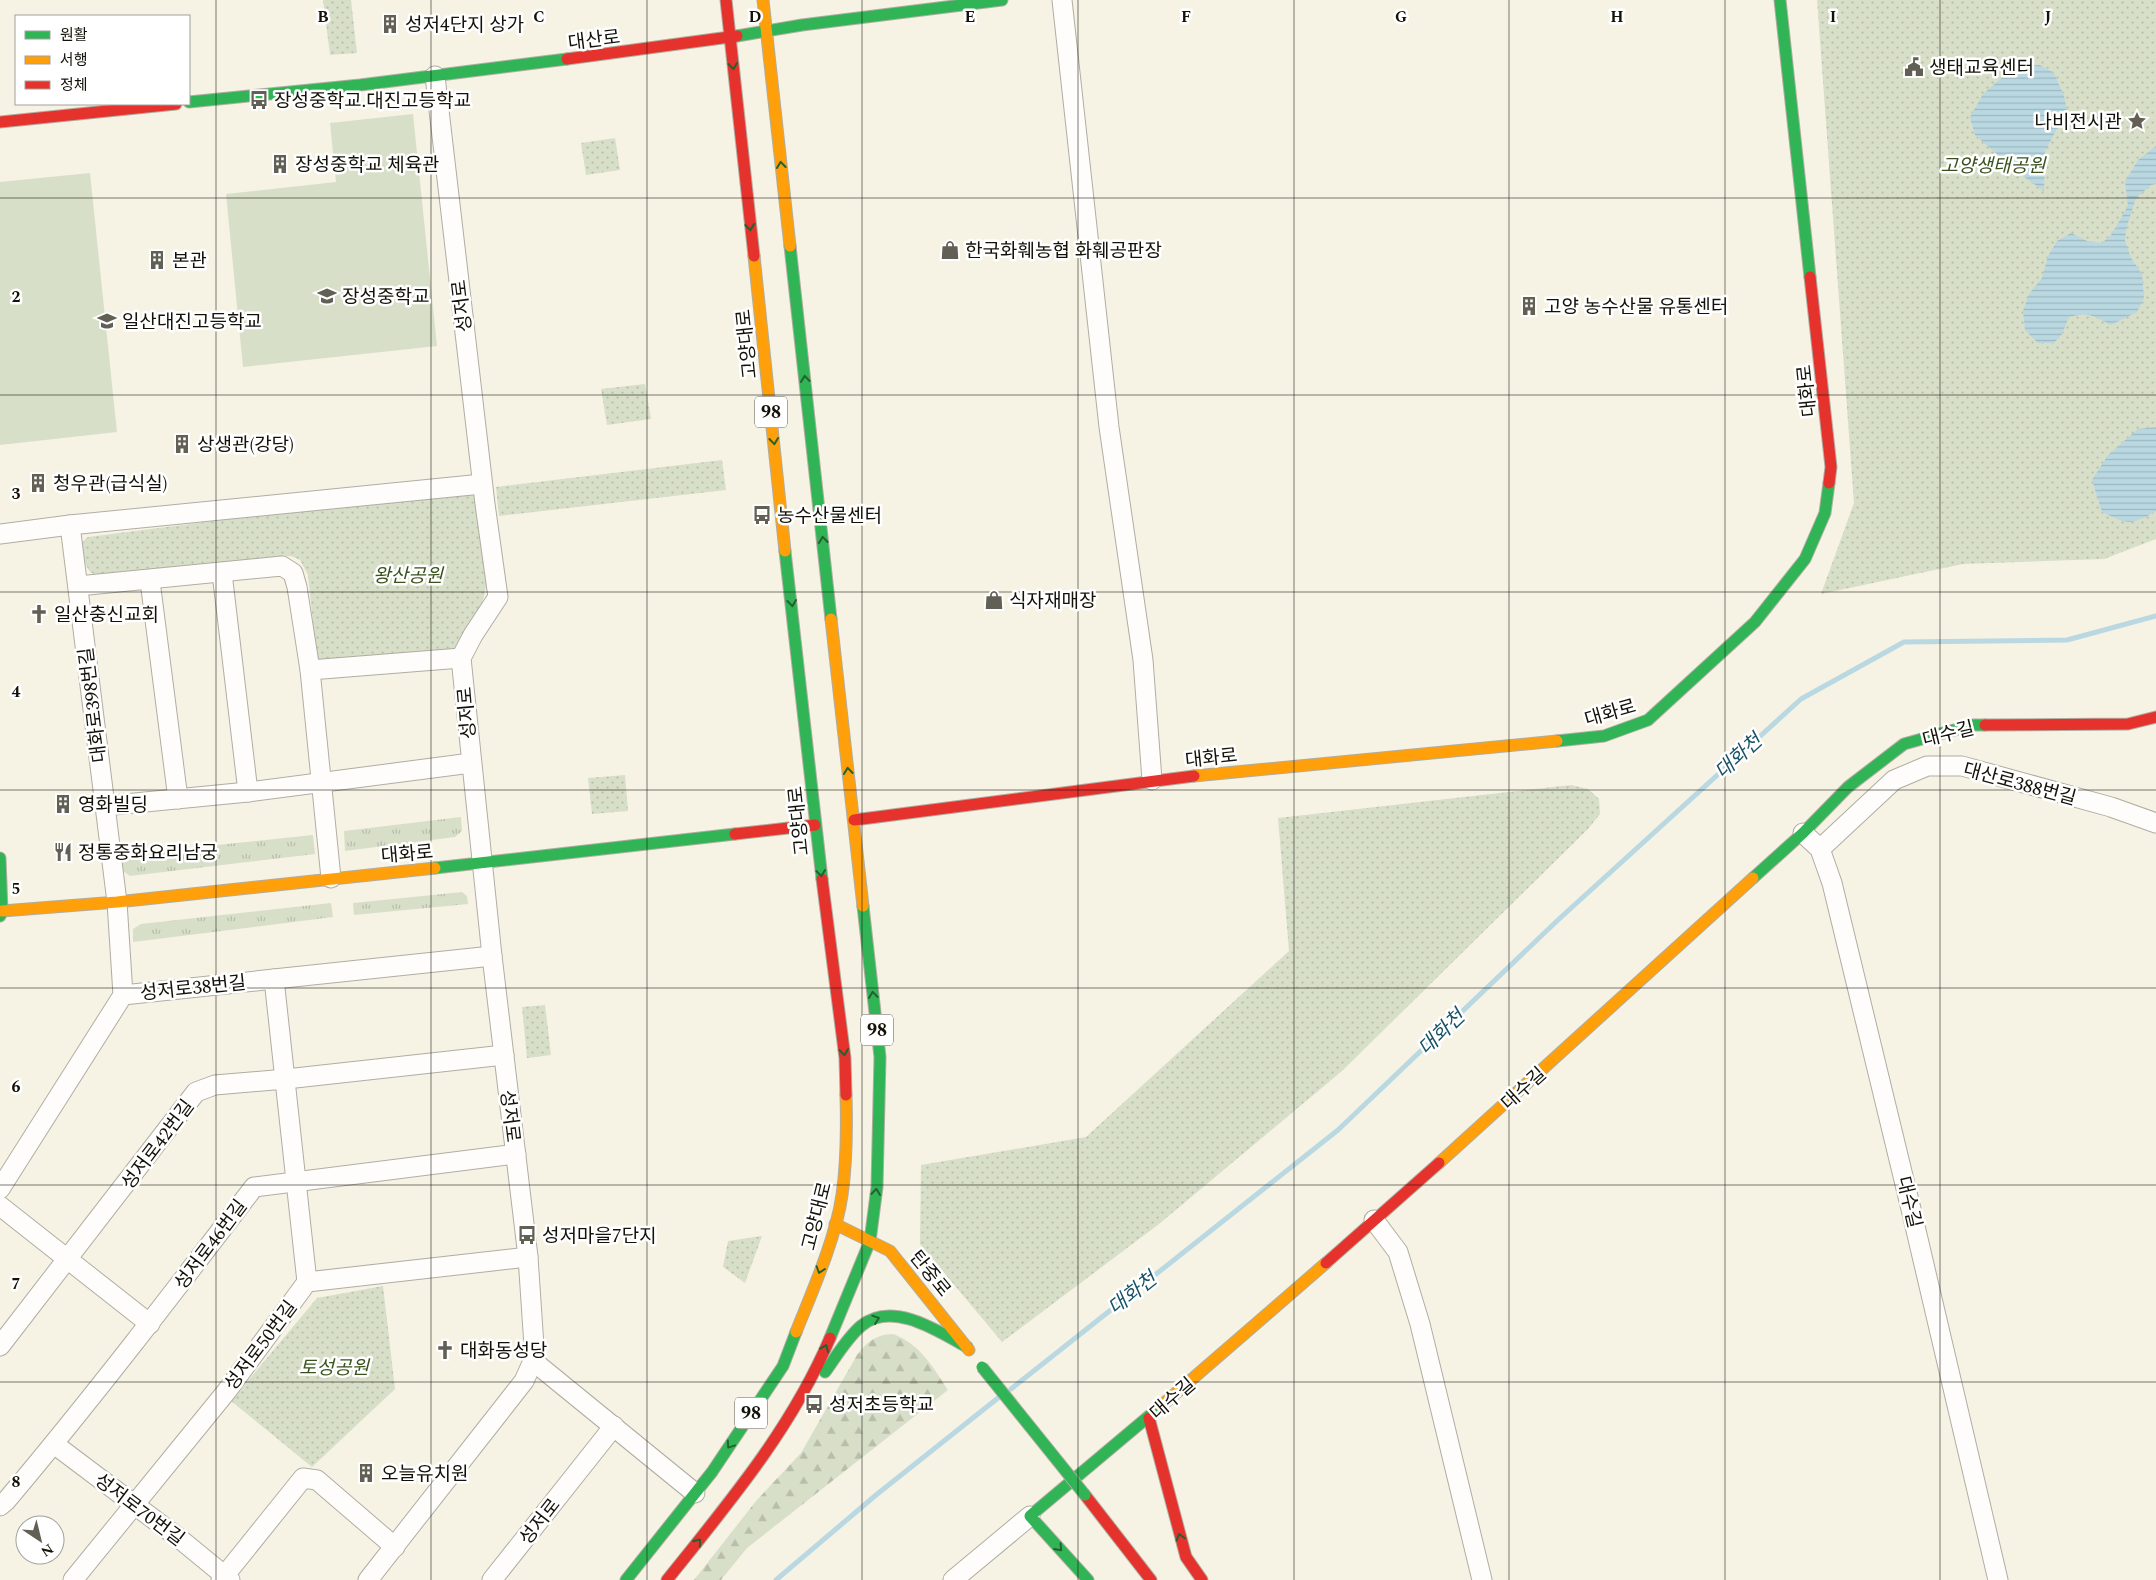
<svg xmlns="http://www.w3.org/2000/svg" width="2156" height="1580" viewBox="0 0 2156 1580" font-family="Spectral,'Noto Sans KR',serif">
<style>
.grass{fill:url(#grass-tufts)}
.forest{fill:url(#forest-firs)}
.park{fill:url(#park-dots)}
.garden{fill:#d8dfc9}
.water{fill:url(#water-rules)}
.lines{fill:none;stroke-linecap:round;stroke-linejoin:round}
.stream{stroke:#b9d8e1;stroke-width:5}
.street-casing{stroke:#b0ada2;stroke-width:21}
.fast-casing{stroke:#b0ada2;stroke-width:13}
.slow-casing{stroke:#b0ada2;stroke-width:13}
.jam-casing{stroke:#b0ada2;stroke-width:13}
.street{stroke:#fefdfb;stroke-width:19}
.fast{stroke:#30b455;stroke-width:11}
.slow{stroke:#ff9f0a;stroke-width:11}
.jam{stroke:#e5322d;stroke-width:11}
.fast-bridge-casing{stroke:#b0ada2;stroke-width:13;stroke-linecap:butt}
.fast-bridge{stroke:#30b455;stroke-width:11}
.oneway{stroke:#22622e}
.grid{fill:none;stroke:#131108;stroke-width:1;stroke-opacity:0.55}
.labels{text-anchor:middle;stroke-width:5;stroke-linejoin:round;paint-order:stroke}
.shield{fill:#fff;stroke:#5a5852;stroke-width:1}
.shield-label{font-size:18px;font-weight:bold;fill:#131108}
.poi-label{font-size:19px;fill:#131108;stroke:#fff;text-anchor:start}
.street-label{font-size:19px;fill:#131108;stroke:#fff}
.park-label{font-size:19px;font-style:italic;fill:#39521d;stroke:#fff}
.water-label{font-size:20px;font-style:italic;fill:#195368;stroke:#fff}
.grid-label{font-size:16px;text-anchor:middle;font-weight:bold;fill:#131108;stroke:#fff;stroke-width:5;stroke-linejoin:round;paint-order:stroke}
</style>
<defs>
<pattern id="grass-tufts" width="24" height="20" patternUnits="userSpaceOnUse" patternTransform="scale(1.25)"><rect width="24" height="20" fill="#d8dfc9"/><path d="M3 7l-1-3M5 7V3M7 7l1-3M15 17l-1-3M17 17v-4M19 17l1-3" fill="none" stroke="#b8beab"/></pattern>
<pattern id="forest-firs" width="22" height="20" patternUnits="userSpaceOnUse" patternTransform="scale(1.25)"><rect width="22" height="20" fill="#d8dfc9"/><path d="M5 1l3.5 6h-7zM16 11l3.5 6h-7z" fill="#b8beab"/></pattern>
<pattern id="park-dots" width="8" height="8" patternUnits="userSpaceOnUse" patternTransform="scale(1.25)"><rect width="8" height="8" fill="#d8dfc9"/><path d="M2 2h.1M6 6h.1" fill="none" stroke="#b8beab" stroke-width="1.8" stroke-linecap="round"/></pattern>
<pattern id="water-rules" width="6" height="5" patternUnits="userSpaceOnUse" patternTransform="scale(1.25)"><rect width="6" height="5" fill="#b9d8e1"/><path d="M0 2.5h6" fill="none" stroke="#9eb8c0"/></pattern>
</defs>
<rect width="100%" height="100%" fill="#f6f3e5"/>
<g class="grass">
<polygon points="461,817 462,831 455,837 345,851 344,831"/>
<polygon points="313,835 315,854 130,876 123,871 121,855"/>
<polygon points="462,892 467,896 468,904 354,915 353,903"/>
<polygon points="331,903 333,917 133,942 133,929 141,924"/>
</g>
<path class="forest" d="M893,1334c27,10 40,33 55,56l-201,158 -26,32h-27l62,-79 45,-48 56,-98c11,-14 18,-20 36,-21z"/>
<g class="park">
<polygon points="323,0 351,0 357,53 330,55"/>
<polygon points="1817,0 2156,0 2156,539 2104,559 1963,564 1821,594 1854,503"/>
<polygon points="615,138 620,170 586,175 581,143"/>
<polygon points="645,384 651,419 607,425 601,389"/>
<polygon points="722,460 726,490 499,516 496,487"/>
<path d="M462,489l12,7c8,50 26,83 -3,130 -6,9 -10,18 -19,24l-135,12 -9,-87 -8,-15 -9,-4 -190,21c-18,-4 -17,-20 -19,-35l6,-5z"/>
<polygon points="625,775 628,811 592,814 588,778"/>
<polygon points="1571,785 1588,789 1599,799 1600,814 1588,829 1342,1071 1159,1224 1002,1342 920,1244 921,1165 1086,1137 1289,951 1278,818"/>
<polygon points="545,1005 551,1055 527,1058 522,1007"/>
<polygon points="762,1236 745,1283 723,1267 728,1241"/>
<polygon points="383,1286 395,1389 312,1467 231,1401 317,1298"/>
</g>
<g class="garden">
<polygon points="413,114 437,346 243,367 226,194 336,182 330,123"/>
<polygon points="90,173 117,432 0,445 0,182"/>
</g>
<g class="water">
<polygon points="2040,65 2054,73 2064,96 2067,111 2045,151 2044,191 2020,174 1975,135 1970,117 1983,94 2014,67"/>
<path d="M2156,146v38l-5,1 -15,13 -10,31 -1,12 6,17 11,16 2,24 -7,14 -26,13c-17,-9 -23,-14 -42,-8l-7,17 -8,9h-16l-13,-13 -2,-19 6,-17 13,-16 6,-22 9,-15 14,-8 16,8 15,2 9,-8 17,-29 -3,-25 13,-21z"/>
<path d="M2156,427v84c-26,15 -27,14 -54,1l-10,-32 16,-25 30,-26z"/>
</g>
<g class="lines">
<g class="stream">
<polyline points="1011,1389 1338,1130 1559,919 1801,699 1904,642 2067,640 2156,616"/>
<polyline points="776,1580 876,1495 998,1398"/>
</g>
<g class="street-casing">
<g id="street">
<polyline points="1062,0 1109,427 1143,660 1152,780"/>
<polyline points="70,525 117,902 123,995"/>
<polyline points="0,534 70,525 482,484"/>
<polyline points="222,573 248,792"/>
<polyline points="150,581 178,799"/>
<polyline points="78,586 282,566 293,573 297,587 310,670 331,878"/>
<polyline points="310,670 461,658"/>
<polyline points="104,806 248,792 471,763"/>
<polyline points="1803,833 1820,849 1832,883 1911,1209 1998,1580"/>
<polyline points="1820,849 1894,780 1927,766 1962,766 2111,807 2156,823"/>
<polyline points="274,979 307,1282"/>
<polyline points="0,1189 123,995 492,956"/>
<polyline points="0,1206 150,1324"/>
<polyline points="1374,1220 1398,1252 1420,1324 1482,1580"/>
<polyline points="0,1346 196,1092 215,1085 286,1079 504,1055"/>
<polyline points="533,1361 695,1493"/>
<polyline points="54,1444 180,1539 230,1580"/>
<path d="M0,1506l6,-5c86,-102 167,-208 248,-314l262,-33"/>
<polyline points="73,1580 226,1392 307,1282 528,1257"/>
<polyline points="221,1580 303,1478 317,1480 395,1547"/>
<polyline points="368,1580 524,1381 533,1361 534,1346 528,1257 492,956 461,658 473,635 498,597 485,504 435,76"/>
<polyline points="492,1580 614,1426"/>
<polyline points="953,1580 1030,1516"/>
</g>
</g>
<g class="fast-casing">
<g id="fast">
<polyline points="1780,0 1810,277"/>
<polyline points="737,36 802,25 1002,0"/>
<polyline points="189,102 360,85 567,59"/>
<polyline points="790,246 831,619"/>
<polyline points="785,551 822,879"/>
<polyline points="1557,741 1604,736 1648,720 1755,622 1805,559 1825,513 1829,483"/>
<polyline points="0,858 2,911 0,916"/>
<polyline points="435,868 735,834"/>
<polyline points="1753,878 1803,833 1848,787 1904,744 1972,725 1985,725"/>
<polyline points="830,1338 870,1241 877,1187 880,1057 863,906"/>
<path d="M825,1372c11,-15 21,-33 36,-46 31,-26 77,5 106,21"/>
<polyline points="626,1580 712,1472 783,1366 796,1332"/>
<polyline points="1088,1580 1030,1516 1161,1406"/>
</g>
</g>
<g class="slow-casing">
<g id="slow">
<polyline points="763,0 790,246"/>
<polyline points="754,256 785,551"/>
<polyline points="831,619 863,906"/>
<polyline points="1194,776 1557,741"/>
<polyline points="2,911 117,902 435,868"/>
<polyline points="1439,1163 1753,878"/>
<polyline points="835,1224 890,1251 969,1350"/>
<path d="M796,1332c16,-40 40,-94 46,-137 5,-34 5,-66 4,-100"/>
<polyline points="1161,1406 1326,1263"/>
</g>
</g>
<g class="jam-casing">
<g id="jam">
<polyline points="726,0 754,256"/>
<polyline points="567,59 737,36"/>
<polyline points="0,122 176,104"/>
<polyline points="1810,277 1831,467 1829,483"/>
<polyline points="1985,725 2128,724 2156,717"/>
<polyline points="854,820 1194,776"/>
<polyline points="735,834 815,825"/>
<polyline points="822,879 845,1058 846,1095"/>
<polyline points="1326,1263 1439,1163"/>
<polyline points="1149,1418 1186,1557 1202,1580"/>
<polyline points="1085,1495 1151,1580"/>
<path d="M667,1580c61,-76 125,-152 163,-242"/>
</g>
</g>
<use href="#street" class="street"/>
<use href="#fast" class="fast"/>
<use href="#slow" class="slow"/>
<use href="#jam" class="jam"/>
<g class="fast-bridge-casing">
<polyline id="fast-bridge" points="982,1367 1085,1495"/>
</g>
<use href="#fast-bridge" class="fast-bridge"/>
</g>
<defs><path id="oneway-chevron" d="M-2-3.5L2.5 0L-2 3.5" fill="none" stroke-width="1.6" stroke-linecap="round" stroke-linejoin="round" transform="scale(1.25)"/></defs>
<g class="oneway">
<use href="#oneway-chevron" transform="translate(733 66) rotate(84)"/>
<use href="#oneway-chevron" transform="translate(781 165) rotate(-96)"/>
<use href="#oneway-chevron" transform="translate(750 227) rotate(84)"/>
<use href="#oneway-chevron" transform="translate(805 379) rotate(-96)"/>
<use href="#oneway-chevron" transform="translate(774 441) rotate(84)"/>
<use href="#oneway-chevron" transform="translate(823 540) rotate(-96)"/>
<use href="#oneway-chevron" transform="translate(792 603) rotate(84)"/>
<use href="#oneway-chevron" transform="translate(848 771) rotate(-96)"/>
<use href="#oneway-chevron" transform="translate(821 873) rotate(83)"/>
<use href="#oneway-chevron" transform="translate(873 995) rotate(-96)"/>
<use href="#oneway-chevron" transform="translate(844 1052) rotate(84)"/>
<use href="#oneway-chevron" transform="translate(876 1192) rotate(-84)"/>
<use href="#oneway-chevron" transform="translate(820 1270) rotate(108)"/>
<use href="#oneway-chevron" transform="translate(876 1319) rotate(-19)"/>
<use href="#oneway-chevron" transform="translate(825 1348) rotate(-67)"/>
<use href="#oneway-chevron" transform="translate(730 1445) rotate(124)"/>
<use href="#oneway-chevron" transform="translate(1180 1537) rotate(-106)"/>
<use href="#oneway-chevron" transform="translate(698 1542) rotate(-51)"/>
<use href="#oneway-chevron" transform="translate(1059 1548) rotate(48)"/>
</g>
<path class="grid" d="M216,0v1580M431,0v1580M647,0v1580M862,0v1580M1078,0v1580M1294,0v1580M1509,0v1580M1725,0v1580M1940,0v1580M0,198h2156M0,395h2156M0,592h2156M0,790h2156M0,988h2156M0,1185h2156M0,1382h2156"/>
<defs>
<g id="building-bare" transform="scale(1.5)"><path d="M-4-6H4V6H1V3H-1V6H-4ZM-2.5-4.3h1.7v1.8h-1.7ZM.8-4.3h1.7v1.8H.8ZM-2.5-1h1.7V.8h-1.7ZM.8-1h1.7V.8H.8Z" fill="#626055" stroke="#fff" stroke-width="2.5" paint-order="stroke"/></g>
<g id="civic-bare" transform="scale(1.5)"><path d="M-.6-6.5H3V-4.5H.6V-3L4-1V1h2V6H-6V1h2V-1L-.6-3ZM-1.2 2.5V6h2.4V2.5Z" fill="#626055" stroke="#fff" stroke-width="2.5" paint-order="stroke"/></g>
<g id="bus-bare" transform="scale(1.5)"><path d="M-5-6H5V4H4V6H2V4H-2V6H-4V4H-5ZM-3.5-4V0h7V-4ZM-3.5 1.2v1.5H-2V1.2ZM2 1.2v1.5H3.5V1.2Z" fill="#626055" stroke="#fff" stroke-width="2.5" paint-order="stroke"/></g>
<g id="sight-bare" transform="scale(1.5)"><path d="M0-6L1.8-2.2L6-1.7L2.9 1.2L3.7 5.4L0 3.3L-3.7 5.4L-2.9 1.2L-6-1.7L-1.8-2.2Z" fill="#626055" stroke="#fff" stroke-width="2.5" paint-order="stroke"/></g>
<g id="shop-bare" transform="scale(1.5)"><path d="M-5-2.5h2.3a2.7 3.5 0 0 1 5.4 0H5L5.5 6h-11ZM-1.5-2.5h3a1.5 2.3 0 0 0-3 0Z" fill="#626055" stroke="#fff" stroke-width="2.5" paint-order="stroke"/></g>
<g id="school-bare" transform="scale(1.5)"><path d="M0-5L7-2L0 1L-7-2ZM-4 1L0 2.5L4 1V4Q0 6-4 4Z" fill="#626055" stroke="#fff" stroke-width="2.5" paint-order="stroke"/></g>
<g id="church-bare" transform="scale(1.5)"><path d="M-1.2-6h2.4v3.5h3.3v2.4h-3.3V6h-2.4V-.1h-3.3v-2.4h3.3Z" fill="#626055" stroke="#fff" stroke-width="2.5" paint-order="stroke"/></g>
<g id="restaurant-bare" transform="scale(1.5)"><path d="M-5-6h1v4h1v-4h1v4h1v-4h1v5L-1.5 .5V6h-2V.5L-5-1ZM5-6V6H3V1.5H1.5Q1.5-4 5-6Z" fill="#626055" stroke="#fff" stroke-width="2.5" paint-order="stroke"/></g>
</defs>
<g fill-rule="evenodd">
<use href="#building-bare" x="390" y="24"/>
<use href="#civic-bare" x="1914" y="67"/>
<use href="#bus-bare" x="259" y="100"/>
<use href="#sight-bare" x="2137" y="121"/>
<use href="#building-bare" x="280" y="164"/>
<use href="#shop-bare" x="950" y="250"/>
<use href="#building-bare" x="157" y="260"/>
<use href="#school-bare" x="327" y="296"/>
<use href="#building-bare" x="1529" y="306"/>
<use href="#school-bare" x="107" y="321"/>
<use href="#building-bare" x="182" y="444"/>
<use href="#building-bare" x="38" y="483"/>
<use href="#bus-bare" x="762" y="515"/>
<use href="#shop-bare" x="994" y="600"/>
<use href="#church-bare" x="39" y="614"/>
<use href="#building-bare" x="63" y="804"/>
<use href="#restaurant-bare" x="63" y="852"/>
<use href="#bus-bare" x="527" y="1235"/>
<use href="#church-bare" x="445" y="1350"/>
<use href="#bus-bare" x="814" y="1404"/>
<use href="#building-bare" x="366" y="1473"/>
</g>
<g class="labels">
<g class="shield">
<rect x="755" y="396.5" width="32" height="31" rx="4"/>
<rect x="861" y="1014.5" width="32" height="31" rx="4"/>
<rect x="735" y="1397.5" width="32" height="31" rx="4"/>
</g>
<g class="shield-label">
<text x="771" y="418">98</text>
<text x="877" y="1036">98</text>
<text x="751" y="1419">98</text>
</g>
<g class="poi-label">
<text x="405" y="31">성저4단지 상가</text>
<text x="1929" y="74">생태교육센터</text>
<text x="274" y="107">장성중학교.대진고등학교</text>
<text x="2122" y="128" text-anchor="end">나비전시관</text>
<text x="295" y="171">장성중학교 체육관</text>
<text x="965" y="257">한국화훼농협 화훼공판장</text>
<text x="172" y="267">본관</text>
<text x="342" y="303">장성중학교</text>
<text x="1544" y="313">고양 농수산물 유통센터</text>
<text x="122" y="328">일산대진고등학교</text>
<text x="197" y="451">상생관(강당)</text>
<text x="53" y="490">청우관(급식실)</text>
<text x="777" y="522">농수산물센터</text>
<text x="1009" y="607">식자재매장</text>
<text x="54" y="621">일산충신교회</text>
<text x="78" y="811">영화빌딩</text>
<text x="78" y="859">정통중화요리남궁</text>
<text x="542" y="1242">성저마을7단지</text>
<text x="460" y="1357">대화동성당</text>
<text x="829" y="1411">성저초등학교</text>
<text x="381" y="1480">오늘유치원</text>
</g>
<g class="street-label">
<text transform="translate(594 39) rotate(-7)" y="7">대산로</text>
<text transform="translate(461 306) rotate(-97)" y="7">성저로</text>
<text transform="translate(746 344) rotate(-96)" y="7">고양대로</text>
<text transform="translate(1806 391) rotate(-96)" y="7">대화로</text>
<text transform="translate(92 705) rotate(-97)" y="7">대화로398번길</text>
<text transform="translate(1610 712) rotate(-16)" y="7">대화로</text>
<text transform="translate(466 713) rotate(-95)" y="7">성저로</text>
<text transform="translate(1948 733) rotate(-14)" y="7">대수길</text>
<text transform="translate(1211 757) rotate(-6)" y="7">대화로</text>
<text transform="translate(2020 783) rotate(15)" y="7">대산로388번길</text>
<text transform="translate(798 821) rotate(-96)" y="7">고양대로</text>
<text transform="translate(407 853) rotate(-5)" y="7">대화로</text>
<text transform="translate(193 987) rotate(-6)" y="7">성저로38번길</text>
<text transform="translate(1523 1088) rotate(-42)" y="7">대수길</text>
<text transform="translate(511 1116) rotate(83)" y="7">성저로</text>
<text transform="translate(157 1144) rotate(-53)" y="7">성저로42번길</text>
<text transform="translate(1910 1202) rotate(77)" y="7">대수길</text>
<text transform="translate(816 1216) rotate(-76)" y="7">고양대로</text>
<text transform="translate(210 1244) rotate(-53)" y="7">성저로46번길</text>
<text transform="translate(931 1273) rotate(51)" y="7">탄중로</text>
<text transform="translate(260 1345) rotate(-53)" y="7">성저로50번길</text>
<text transform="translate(1172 1398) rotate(-41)" y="7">대수길</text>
<text transform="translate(140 1509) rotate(37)" y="7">성저로70번길</text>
<text transform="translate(539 1521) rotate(-52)" y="7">성저로</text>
</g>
<g class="park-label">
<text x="1993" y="172">고양생태공원</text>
<text x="408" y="582">왕산공원</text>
<text x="334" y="1374">토성공원</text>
</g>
<g class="water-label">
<text transform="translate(1738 756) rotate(-42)" y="7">대화천</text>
<text transform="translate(1441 1032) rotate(-44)" y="7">대화천</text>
<text transform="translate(1132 1293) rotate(-38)" y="7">대화천</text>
</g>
</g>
<g class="grid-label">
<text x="323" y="22">B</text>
<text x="539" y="22">C</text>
<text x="755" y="22">D</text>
<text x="970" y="22">E</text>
<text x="1186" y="22">F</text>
<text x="1401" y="22">G</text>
<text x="1617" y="22">H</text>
<text x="1833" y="22">I</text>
<text x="2048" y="22">J</text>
<text x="16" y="302">2</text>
<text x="16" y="499">3</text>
<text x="16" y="697">4</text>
<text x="16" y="894">5</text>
<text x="16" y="1092">6</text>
<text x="16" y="1289">7</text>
<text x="16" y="1487">8</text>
</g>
<rect x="15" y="15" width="175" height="90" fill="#ffffff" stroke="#a1a09c"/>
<rect x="25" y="31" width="25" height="8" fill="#30b455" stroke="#a1a09c"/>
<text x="60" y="40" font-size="15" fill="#131108">원활</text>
<rect x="25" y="56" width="25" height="8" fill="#ff9f0a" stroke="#a1a09c"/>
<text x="60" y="65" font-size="15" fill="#131108">서행</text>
<rect x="25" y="81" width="25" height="8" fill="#e5322d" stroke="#a1a09c"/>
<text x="60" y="90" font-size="15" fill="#131108">정체</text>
<g transform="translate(40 1540) rotate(145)"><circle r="24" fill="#ffffff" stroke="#a1a09c"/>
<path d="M0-4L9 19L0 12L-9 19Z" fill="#626055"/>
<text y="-8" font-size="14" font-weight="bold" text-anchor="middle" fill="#131108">N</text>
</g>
</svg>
